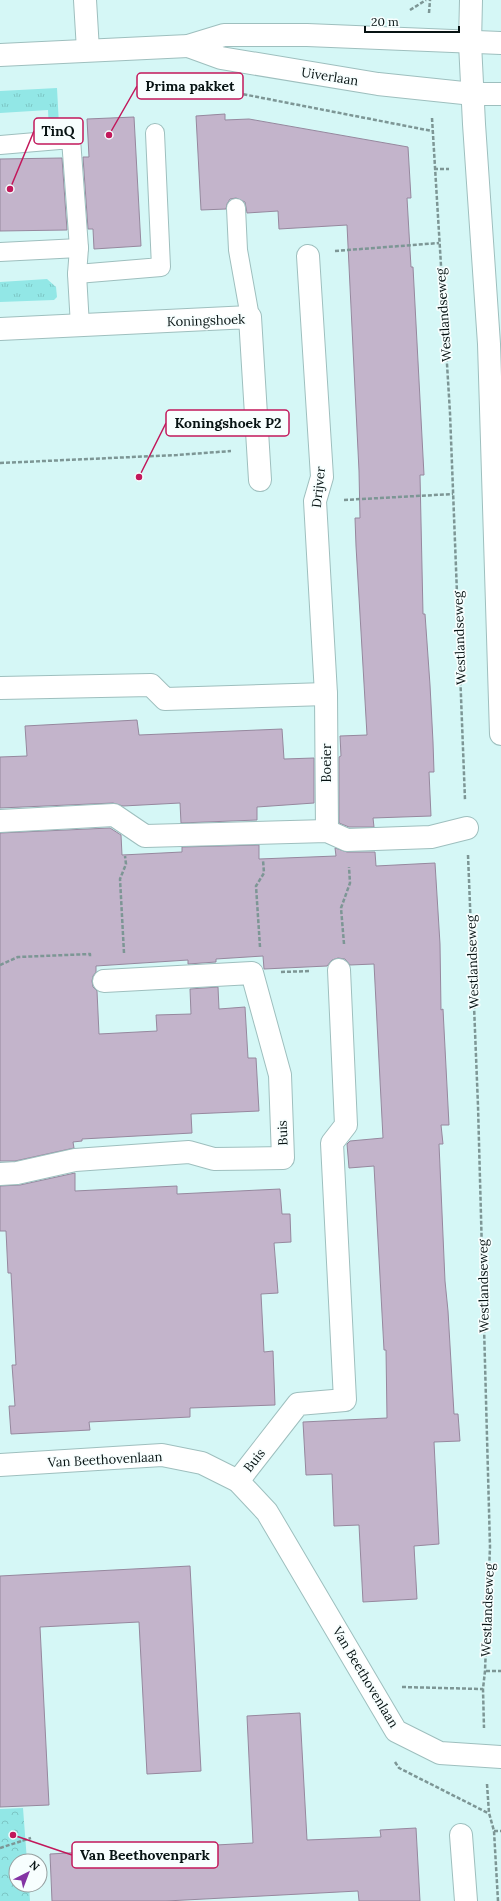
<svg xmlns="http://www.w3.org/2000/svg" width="501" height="1901" viewBox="0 0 501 1901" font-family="Lora,serif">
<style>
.grass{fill:url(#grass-tufts)}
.park{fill:url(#park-crowns)}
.building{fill:#c3b4cb;stroke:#96889e}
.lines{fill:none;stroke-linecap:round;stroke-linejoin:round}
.lane-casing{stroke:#9ebfbe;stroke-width:20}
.street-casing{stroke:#9ebfbe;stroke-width:24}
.secondary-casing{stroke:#9ebfbe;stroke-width:24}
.path{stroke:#7d9695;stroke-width:2.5;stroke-dasharray:4 2;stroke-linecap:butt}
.lane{stroke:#fff;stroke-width:18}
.street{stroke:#fff;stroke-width:22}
.secondary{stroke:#fff;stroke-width:22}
.labels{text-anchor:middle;stroke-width:3.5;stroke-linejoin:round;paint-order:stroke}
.street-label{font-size:13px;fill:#071313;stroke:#f7fefe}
.leader{fill:none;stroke:#c2185b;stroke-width:1.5}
.callout-dot{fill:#c2185b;stroke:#f7fefe;stroke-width:1.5}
.callout{fill:#f7fefe;stroke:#c2185b;stroke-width:1.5}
.callout-label{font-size:14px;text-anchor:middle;font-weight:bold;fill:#071313}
</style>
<defs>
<pattern id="grass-tufts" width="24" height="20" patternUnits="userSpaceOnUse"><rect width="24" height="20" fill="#92e7e6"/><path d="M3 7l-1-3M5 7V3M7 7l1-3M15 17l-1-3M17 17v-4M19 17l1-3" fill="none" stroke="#7cc5c4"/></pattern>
<pattern id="park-crowns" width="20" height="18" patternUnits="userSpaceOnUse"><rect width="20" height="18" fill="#92e7e6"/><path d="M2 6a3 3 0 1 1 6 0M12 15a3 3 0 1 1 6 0" fill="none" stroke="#7cc5c4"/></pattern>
</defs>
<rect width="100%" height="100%" fill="#d5f7f6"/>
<g class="grass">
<polygon points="57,88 59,125 57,130 49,131 48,110 0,113 0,91"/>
<polygon points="47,279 56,287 57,297 54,300 0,302 0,282"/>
</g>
<polygon class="park" points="23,1808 27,1861 16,1861 16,1885 29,1885 30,1901 0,1901 0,1809"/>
<g class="building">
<polygon points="225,114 225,120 249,119 408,147 411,198 407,198 411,267 413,267 424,475 420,475 423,614 425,614 430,685 433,742 434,772 429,772 431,816 373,818 374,827 349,827 339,823 339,757 341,756 340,736 367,735 356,546 355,518 360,518 359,471 347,225 279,229 278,211 247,213 245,202 236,198 230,199 227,204 226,209 201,210 196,116"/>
<polygon points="134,117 141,246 94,249 93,229 88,229 83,157 89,157 87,119"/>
<polygon points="62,158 67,230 0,231 0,159"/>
<polygon points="137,720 139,735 282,729 284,759 314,758 314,803 257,807 257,820 181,823 180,803 123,806 113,803 0,808 0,757 27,756 25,726"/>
<polygon points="110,828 121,835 122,855 182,852 182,847 259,845 259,859 336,856 335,848 347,852 375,852 376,866 435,863 440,944 441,1010 443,1009 449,1125 441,1125 443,1144 439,1144 445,1281 448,1311 454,1414 458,1414 460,1441 434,1442 439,1544 414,1546 417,1599 363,1602 359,1525 334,1526 332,1474 306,1475 303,1422 387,1418 386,1350 384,1350 374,1166 349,1168 347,1144 350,1141 383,1138 374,964 350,965 345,959 338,958 332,960 327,966 264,969 263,956 216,959 216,962 188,964 188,960 96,966 96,972 93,976 92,981 93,987 97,991 99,1034 157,1031 156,1015 191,1014 190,989 218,987 219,1009 245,1007 248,1058 256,1058 259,1111 191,1114 192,1133 82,1139 82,1141 73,1142 74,1148 15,1161 0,1161 0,833"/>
<polygon points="75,1173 75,1191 177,1186 177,1194 280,1189 282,1214 290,1214 291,1242 274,1243 278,1293 261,1294 264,1352 273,1351 275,1405 190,1408 190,1417 89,1422 90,1430 11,1434 9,1406 15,1406 12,1365 16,1365 11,1273 8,1273 6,1231 0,1231 0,1186 20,1185"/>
<polygon points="190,1566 201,1771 147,1774 139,1622 40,1627 49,1805 0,1807 0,1576"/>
<polygon points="300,1713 307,1840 381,1837 380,1830 416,1828 420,1901 359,1901 358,1891 166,1901 52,1901 50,1854 253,1843 247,1716"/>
</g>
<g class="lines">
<g class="lane-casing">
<g id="lane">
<polyline points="0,145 71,139 79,248 77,274 80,326"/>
<polyline points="236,208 238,250 250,317"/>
<polyline points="0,252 79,248"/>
<polyline points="77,274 161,267 155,133"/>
</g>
</g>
<g class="street-casing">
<g id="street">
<polyline points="85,0 88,50"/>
<polyline points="308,256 322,477 315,501 326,694 327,831"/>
<polyline points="0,329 250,317 260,480"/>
<polyline points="0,688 151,685 165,699 326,694"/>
<polyline points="0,821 114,815 145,836 327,831 347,840 431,837 467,828"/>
<polyline points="0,1174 17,1173 75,1160 189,1152 214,1159 283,1158 280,1075 252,973 104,981"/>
<polyline points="0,1465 162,1455 202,1463 238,1481 267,1512 396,1731 440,1753 501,1757"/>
<polyline points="238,1481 298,1404 345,1400 332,1143 346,1125 339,970"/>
<polyline points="461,1835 466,1901"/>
</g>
</g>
<g class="secondary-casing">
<g id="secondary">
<polyline points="471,0 470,43 474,124 489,344 501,734"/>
<polyline points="188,46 221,58 378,84 473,94 501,94"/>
<polyline points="0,55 188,46 224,35 307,35 501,43"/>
</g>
</g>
<g class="path">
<polyline points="410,10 426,0"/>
<polyline points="429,13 430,0"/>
<polyline points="155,77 432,131"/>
<polyline points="432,118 450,413 465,800"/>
<polyline points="434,169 449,169"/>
<polyline points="335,251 439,243"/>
<polyline points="0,463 177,455 231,451"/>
<polyline points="344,500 453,494"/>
<polyline points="468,855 478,1106 490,1547 485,1671 483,1689 484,1728"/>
<polyline points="344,944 341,908 350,883 349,867"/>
<polyline points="260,947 256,886 264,873 263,860"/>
<polyline points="124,953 120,879 126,864 125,856"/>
<polyline points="0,965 18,957 90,954 90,958"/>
<polyline points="281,972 311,971"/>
<polyline points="486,1671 501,1671"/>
<polyline points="402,1687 483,1689"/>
<polyline points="395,1762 399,1768 488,1813"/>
<polyline points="487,1784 489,1813 494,1831 498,1901"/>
<polyline points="494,1831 501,1831"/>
<polyline points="0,1848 31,1838"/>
</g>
<use href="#lane" class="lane"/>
<use href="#street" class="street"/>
<use href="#secondary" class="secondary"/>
</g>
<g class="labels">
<g class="street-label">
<text transform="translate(330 76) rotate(9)" y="5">Uiverlaan</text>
<text transform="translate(443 315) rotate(-94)" y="5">Westlandseweg</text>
<text transform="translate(206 320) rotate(-2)" y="5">Koningshoek</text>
<text transform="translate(318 487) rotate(-84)" y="5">Drijver</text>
<text transform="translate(459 638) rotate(-92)" y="5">Westlandseweg</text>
<text transform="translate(326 763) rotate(-90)" y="5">Boeier</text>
<text transform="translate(472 962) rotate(-92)" y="5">Westlandseweg</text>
<text transform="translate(282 1133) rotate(-92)" y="5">Buis</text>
<text transform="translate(483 1286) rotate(-91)" y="5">Westlandseweg</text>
<text transform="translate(105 1459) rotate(-3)" y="5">Van Beethovenlaan</text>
<text transform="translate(254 1460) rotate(-52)" y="5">Buis</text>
<text transform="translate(487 1610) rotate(-88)" y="5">Westlandseweg</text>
<text transform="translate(366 1677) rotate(59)" y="5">Van Beethovenlaan</text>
</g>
</g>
<path class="leader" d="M109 135L137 86M10 189L34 131M139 477L166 423M13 1835L72 1855"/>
<g class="callout-dot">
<circle cx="109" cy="135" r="4"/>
<circle cx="10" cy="189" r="4"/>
<circle cx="139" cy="477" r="4"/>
<circle cx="13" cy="1835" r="4"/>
</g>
<g class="callout">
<rect x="137" y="73" width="106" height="26" rx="4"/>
<rect x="34" y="118" width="49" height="26" rx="4"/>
<rect x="166" y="410" width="123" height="26" rx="4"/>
<rect x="72" y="1842" width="146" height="26" rx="4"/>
</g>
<g class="callout-label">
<text x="190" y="91">Prima pakket</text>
<text x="58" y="136">TinQ</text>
<text x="228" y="428">Koningshoek P2</text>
<text x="145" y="1860">Van Beethovenpark</text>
</g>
<g transform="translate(28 1873) rotate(42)"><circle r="19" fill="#f7fefe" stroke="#97a0a0"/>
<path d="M0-3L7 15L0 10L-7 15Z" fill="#8334a4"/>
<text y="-6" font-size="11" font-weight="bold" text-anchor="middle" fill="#071313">N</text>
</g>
<path d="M365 26v6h94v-6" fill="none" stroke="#071313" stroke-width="2"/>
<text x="371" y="26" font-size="12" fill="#071313" stroke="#f7fefe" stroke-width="3" paint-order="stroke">20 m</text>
</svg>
